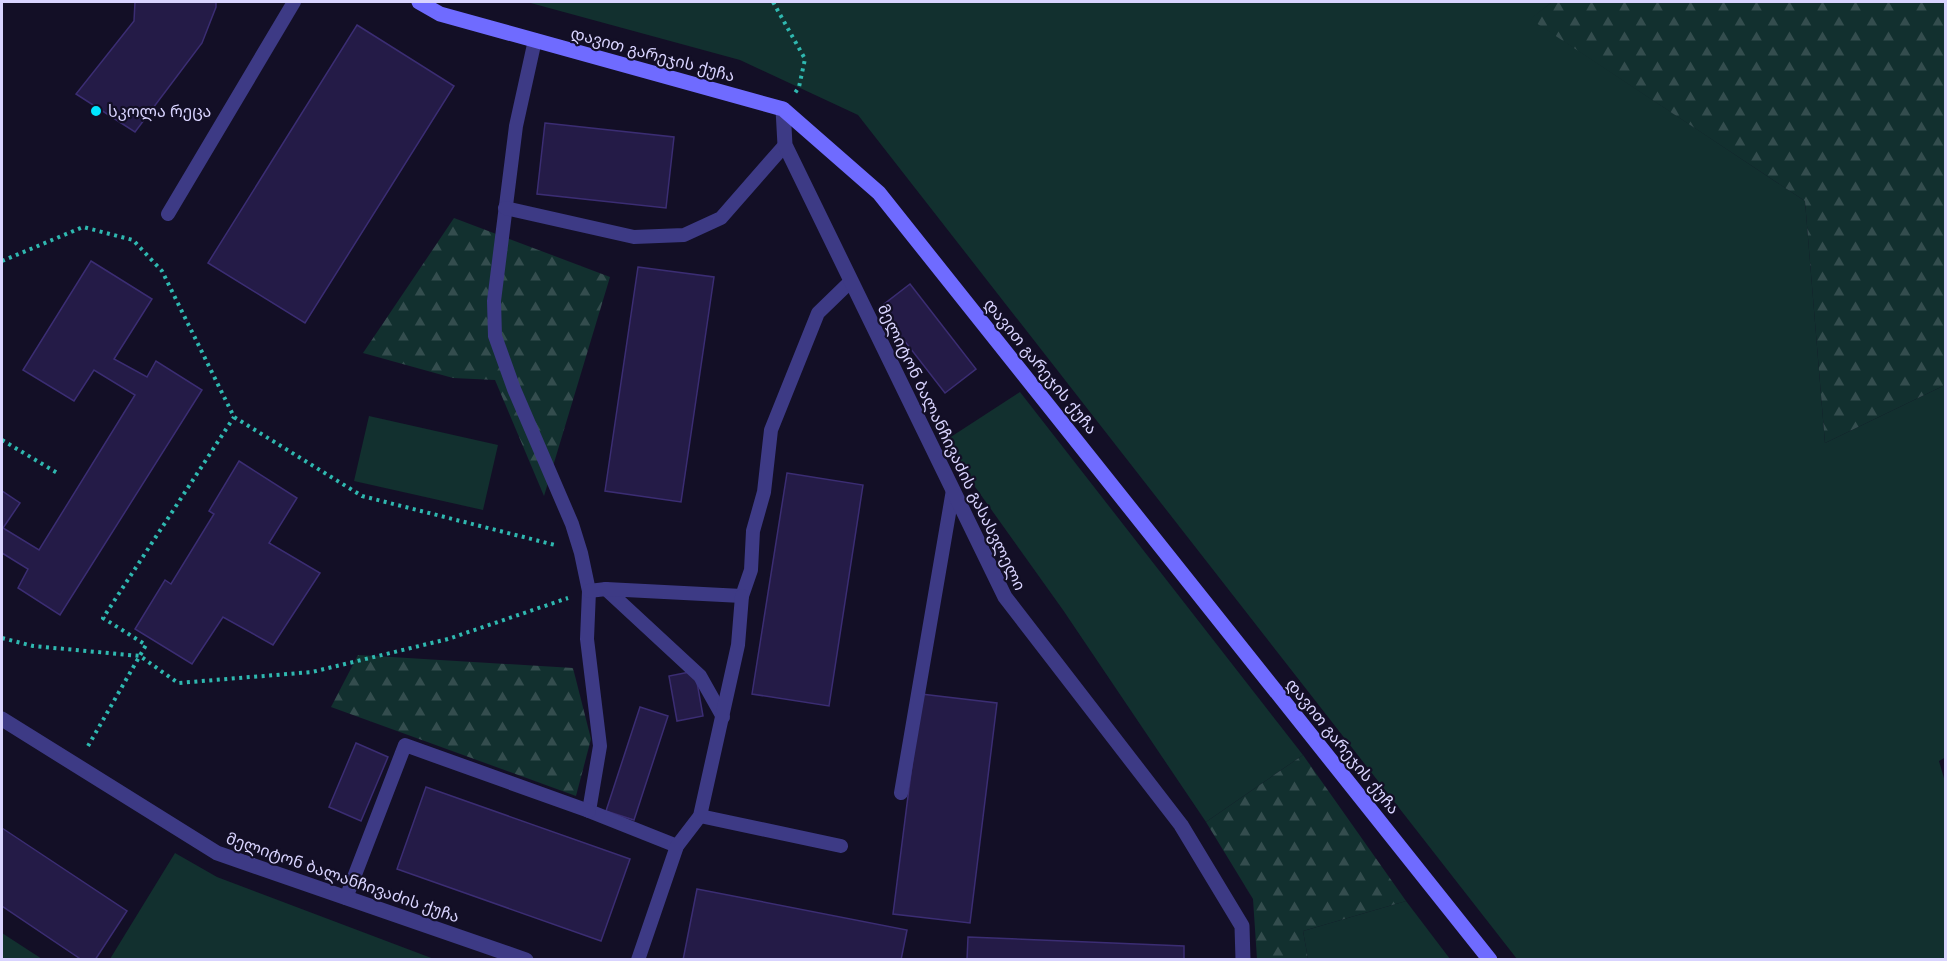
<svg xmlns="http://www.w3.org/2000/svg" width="1947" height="961" viewBox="0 0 1947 961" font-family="Poppins,'Noto Sans Georgian',sans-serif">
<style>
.green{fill:#12302f}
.forest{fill:url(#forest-firs)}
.building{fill:#241b47;stroke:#3b2d73;stroke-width:1.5}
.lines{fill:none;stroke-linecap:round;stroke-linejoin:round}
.path{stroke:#2fb8b0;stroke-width:4;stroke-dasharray:3 4.5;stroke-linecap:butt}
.lane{stroke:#3d3a85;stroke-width:14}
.street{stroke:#3d3a85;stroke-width:15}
.secondary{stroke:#6f6bff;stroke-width:15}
.poi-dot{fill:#00e5ff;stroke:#130f26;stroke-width:2}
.labels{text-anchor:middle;stroke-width:4.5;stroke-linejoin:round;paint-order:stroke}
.street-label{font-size:16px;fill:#d9d4ff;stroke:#130f26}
.poi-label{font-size:16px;fill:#d9d4ff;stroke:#130f26;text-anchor:start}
</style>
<defs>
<pattern id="forest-firs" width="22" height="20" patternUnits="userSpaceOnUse" patternTransform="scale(1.5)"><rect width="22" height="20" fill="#12302f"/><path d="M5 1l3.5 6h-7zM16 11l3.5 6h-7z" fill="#344d4e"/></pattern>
</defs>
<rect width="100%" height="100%" fill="#130f26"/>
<g class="green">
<polygon points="527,2 1552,2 1531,19 1805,201 1825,443 1945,385 1946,757 1939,761 1946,785 1945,959 1517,959 858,115 740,60"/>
<polygon points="1020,392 1303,755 1206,822 1063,610 943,442"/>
<polygon points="369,416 498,445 483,510 354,481"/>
<polygon points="175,853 217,877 434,959 110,959"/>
<polygon points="1406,901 1450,959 1308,959 1303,931"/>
<polygon points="2,933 42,959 2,959"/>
</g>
<g class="forest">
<polygon points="1552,2 1945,2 1945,385 1825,443 1805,201 1530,19"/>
<polygon points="454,218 610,277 544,496 495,380 453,378 363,353"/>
<polygon points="358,655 573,668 591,739 576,796 331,707"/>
<polygon points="1303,755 1406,901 1303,931 1308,959 1257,959 1253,899 1206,822"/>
</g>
<g class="building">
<polygon points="135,2 216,2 216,7 202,43 135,132 76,94 134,21"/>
<polygon points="357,25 454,86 305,323 208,263"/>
<polygon points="545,123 674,137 666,208 537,194"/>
<polygon points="91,261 152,299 114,359 147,377 156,361 202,390 60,615 18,588 28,569 2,553 2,491 20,503 3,528 39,550 135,395 94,370 74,401 23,370"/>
<polygon points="638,267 714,277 681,502 605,491"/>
<polygon points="910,284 976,369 945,393 879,308"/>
<polygon points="239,461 297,498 269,543 320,573 273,645 223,617 192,664 135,629 165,580 171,584 214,514 209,511"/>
<polygon points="787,473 863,485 829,706 752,694"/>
<polygon points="695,671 703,716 677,721 669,676"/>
<polygon points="921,694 997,703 970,923 893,914"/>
<polygon points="640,707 668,716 634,820 606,811"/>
<polygon points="356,743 388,757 361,821 329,807"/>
<polygon points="426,787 630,859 601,941 397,869"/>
<polygon points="2,828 127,911 95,960 82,960 2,906"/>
<polygon points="697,889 907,930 901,960 683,960"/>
<polygon points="968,937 1184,946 1184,960 967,960"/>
</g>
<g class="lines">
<g class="path">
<polyline points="773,2 805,59 799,87 795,93"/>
<polyline points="2,261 83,227 133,240 162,271 234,417 362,496 555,545"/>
<polyline points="2,440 59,474"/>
<polyline points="2,638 33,646 140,656 178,683 312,672 448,639 568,598"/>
<polyline points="88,746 146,645 103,618 234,417"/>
</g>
<g class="lane">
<polyline points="535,40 516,126 494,301 495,336 514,389 572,524 581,553 589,591 587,639 600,746 589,811 677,846"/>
<polyline points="505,208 634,237 684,235 721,218 785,145"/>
<polyline points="168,214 294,2"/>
<polyline points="606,589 700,676 723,717"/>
<polyline points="589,591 606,589 742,596 751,570 753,531 764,492 771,430 818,313 850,282"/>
<polyline points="901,793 953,490"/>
<polyline points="700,816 841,846"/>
<polyline points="346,898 405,745 589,811"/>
<polyline points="638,960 677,846 700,816 738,645 742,596"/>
</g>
<g class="street">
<polyline points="783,109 785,145 1005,597 1181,825 1242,926 1243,960"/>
<polyline points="2,719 217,853 526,960"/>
</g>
<polyline class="secondary" points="419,2 440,14 783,109 879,193 1490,960"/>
</g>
<circle class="poi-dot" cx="96" cy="111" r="6"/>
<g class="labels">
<g class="street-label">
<text transform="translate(653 54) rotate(15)" y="6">დავით გარეჯის ქუჩა</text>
<text transform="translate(1041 366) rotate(51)" y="6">დავით გარეჯის ქუჩა</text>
<text transform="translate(952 447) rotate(64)" y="6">მელიტონ ბალანჩივაძის გასასვლელი</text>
<text transform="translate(1343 746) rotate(51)" y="6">დავით გარეჯის ქუჩა</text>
<text transform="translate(343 877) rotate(19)" y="6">მელიტონ ბალანჩივაძის ქუჩა</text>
</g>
<g class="poi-label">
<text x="108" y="117">სკოლა რეცა</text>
</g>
</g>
<rect width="1947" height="961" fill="none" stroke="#d9d4ff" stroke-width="6"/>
</svg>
